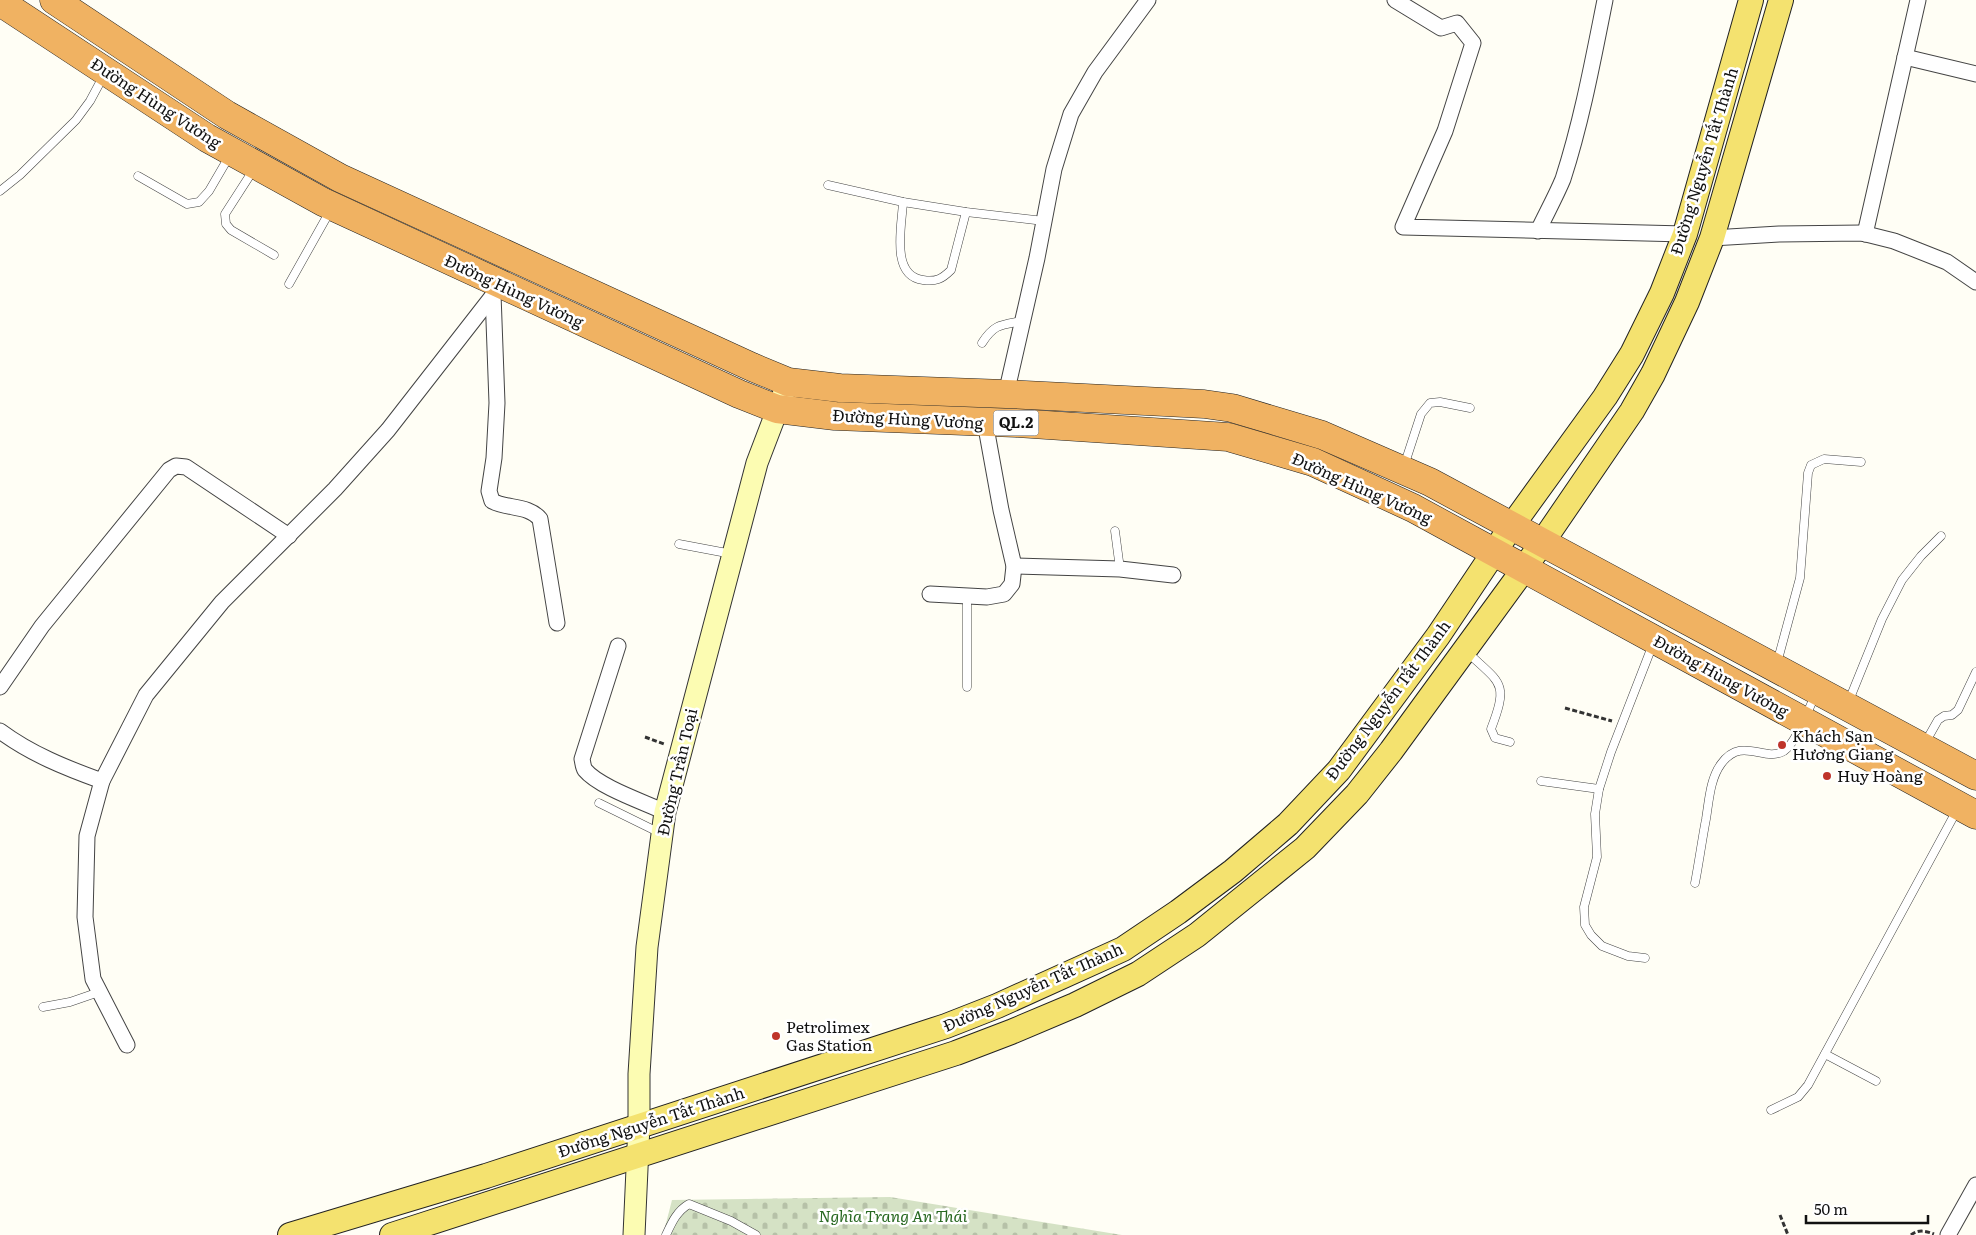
<svg xmlns="http://www.w3.org/2000/svg" width="1976" height="1235" viewBox="0 0 1976 1235" font-family="Literata,serif">
<style>
.cemetery{fill:url(#cemetery-stones)}
.lines{fill:none;stroke-linecap:round;stroke-linejoin:round}
.lane-casing{stroke:#444;stroke-width:9}
.street-casing{stroke:#444;stroke-width:17}
.secondary-casing{stroke:#333;stroke-width:23}
.primary-casing{stroke:#222;stroke-width:26}
.highway-casing{stroke:#222;stroke-width:29}
.path{stroke:#333;stroke-width:3;stroke-dasharray:5 2.5;stroke-linecap:butt}
.lane{stroke:#fff;stroke-width:8}
.street{stroke:#fff;stroke-width:15}
.secondary{stroke:#fcfcb2;stroke-width:21}
.primary{stroke:#f4e26f;stroke-width:24}
.highway{stroke:#f0b262;stroke-width:28}
.poi-dot{fill:#bf342b;stroke:#fff;stroke-width:2}
.labels{text-anchor:middle;stroke-width:5;stroke-linejoin:round;paint-order:stroke}
.shield{fill:#fff;stroke:#585858;stroke-width:1}
.shield-label{font-size:15px;font-weight:bold;fill:#111}
.street-label{font-size:16px;fill:#111;stroke:#fff}
.poi-label{font-size:16px;fill:#111;stroke:#fff;text-anchor:start}
.park-label{font-size:16px;font-style:italic;fill:#286821;stroke:#fff}
</style>
<defs>
<pattern id="cemetery-stones" width="16" height="16" patternUnits="userSpaceOnUse" patternTransform="scale(1.25)"><rect width="16" height="16" fill="#d5e2c5"/><path d="M2 7V4a2 2 0 0 1 4 0v3zM10 15v-3a2 2 0 0 1 4 0v3z" fill="#b6c1a8"/></pattern>
</defs>
<rect width="100%" height="100%" fill="#fffef5"/>
<polygon class="cemetery" points="890,1197 1122,1235 663,1235 672,1200"/>
<g class="lines">
<g class="lane-casing">
<g id="lane">
<polyline points="254,169 225,214 226,224 231,230 274,255"/>
<polyline points="138,176 187,204 199,202 209,191 230,155"/>
<polyline points="828,185 903,202 966,212 1044,221"/>
<polyline points="0,191 20,175 76,120 90,101 104,75"/>
<path d="M903,202c-1,23 -13,74 20,78 13,2 19,-1 28,-10l15,-58"/>
<polyline points="289,284 330,211"/>
<path d="M982,343c12,-19 19,-18 40,-22"/>
<polyline points="1404,466 1421,414 1430,403 1440,402 1470,408"/>
<polyline points="1115,531 1120,569"/>
<polyline points="679,544 732,554"/>
<path d="M1467,652c34,32 42,30 24,77l4,9 15,4"/>
<polyline points="1777,663 1800,578 1808,473 1811,465 1824,459 1861,462"/>
<polyline points="967,687 967,596"/>
<polyline points="1848,703 1882,619 1902,580 1921,556 1941,536"/>
<polyline points="1925,743 1938,720 1944,716 1952,715 1958,710 1976,672"/>
<polyline points="1541,781 1599,789"/>
<polyline points="599,803 660,833"/>
<path d="M1695,883c4,-21 7,-43 11,-64 3,-18 4,-40 15,-55 21,-29 43,-1 63,-13 12,-8 25,-42 31,-56"/>
<polyline points="1645,958 1628,956 1602,946 1591,935 1585,925 1584,907 1597,857 1595,814 1599,789 1611,752 1653,644"/>
<polyline points="43,1007 70,1002 99,992"/>
<polyline points="1825,1054 1876,1081"/>
<polyline points="1771,1110 1798,1097 1808,1085 1957,810"/>
<path d="M666,1235c6,-13 11,-24 23,-31l42,17 25,14"/>
</g>
</g>
<g class="street-casing">
<g id="street">
<polyline points="1395,0 1441,28 1457,23 1473,43 1445,131 1403,227 1685,234"/>
<polyline points="1905,57 1976,74"/>
<path d="M1538,231c8,-17 18,-35 25,-52 19,-59 30,-119 42,-179"/>
<polyline points="1865,234 1918,0"/>
<polyline points="1712,238 1779,234 1862,233 1894,241 1947,262 1976,282"/>
<path d="M493,294l4,109 -3,55 -5,33 3,10c15,8 37,4 48,18l17,104"/>
<polyline points="1006,394 1037,258 1054,169 1071,114 1095,72 1148,0"/>
<polyline points="1014,566 1120,569 1173,575"/>
<polyline points="930,594 987,597 1004,594 1012,584 1014,566 1001,510 985,422"/>
<path d="M618,646l-36,113c1,4 1,8 3,11 14,17 59,32 80,42"/>
<polyline points="0,687 42,626 169,470 176,466 186,467 289,536"/>
<path d="M0,731c31,23 66,37 102,50l44,-86 76,-93 113,-113 53,-59 113,-145"/>
<polyline points="102,781 87,836 85,917 93,979 127,1045"/>
<polyline points="1948,1235 1976,1185"/>
</g>
</g>
<g class="secondary-casing">
<polyline id="secondary" points="634,1235 639,1125 639,1074 647,947 665,812 757,463 788,382"/>
</g>
<g class="primary-casing">
<g id="primary">
<polyline points="290,1235 486,1176 946,1026 997,1006 1123,949 1178,912 1233,871 1288,824 1339,770 1438,636 1511,527 1605,397 1632,354 1662,293 1685,234 1751,0"/>
<polyline points="392,1235 956,1053 1011,1032 1075,1005 1138,974 1197,935 1305,848 1357,794 1391,751 1524,569 1632,411 1653,374 1687,302 1712,238 1781,0"/>
</g>
</g>
<g class="highway-casing">
<g id="highway">
<polyline points="54,0 227,115 340,178 752,367 788,382 840,388 1006,394 1204,404 1232,408 1322,435 1430,482 1976,776"/>
<polyline points="0,2 207,138 323,202 739,394 777,409 835,416 1016,423 1228,437 1313,462 1413,508 1976,815"/>
</g>
</g>
<g class="path">
<polyline points="1565,708 1612,721"/>
<polyline points="645,737 664,744"/>
<polyline points="1780,1215 1788,1235"/>
<path d="M1911,1235c7,-6 15,-4 23,-1"/>
</g>
<use href="#lane" class="lane"/>
<use href="#street" class="street"/>
<use href="#secondary" class="secondary"/>
<use href="#primary" class="primary"/>
<use href="#highway" class="highway"/>
</g>
<g class="poi-dot">
<circle cx="1782" cy="745" r="5"/>
<circle cx="1827" cy="776" r="5"/>
<circle cx="776" cy="1036" r="5"/>
</g>
<g class="labels">
<rect class="shield" x="993.5" y="410.5" width="45" height="25" rx="4"/>
<g class="shield-label">
<text x="1016" y="428">QL.2</text>
</g>
<g class="street-label">
<text transform="translate(156 103) rotate(33)" y="6">Đường Hùng Vương</text>
<text transform="translate(1704 161) rotate(-73)" y="6">Đường Nguyễn Tất Thành</text>
<text transform="translate(514 291) rotate(25)" y="6">Đường Hùng Vương</text>
<text transform="translate(908 419) rotate(3)" y="6">Đường Hùng Vương</text>
<text transform="translate(1362 488) rotate(24)" y="6">Đường Hùng Vương</text>
<text transform="translate(1721 676) rotate(29)" y="6">Đường Hùng Vương</text>
<text transform="translate(1388 700) rotate(-53)" y="6">Đường Nguyễn Tất Thành</text>
<text transform="translate(677 772) rotate(-77)" y="6">Đường Trần Toại</text>
<text transform="translate(1033 987) rotate(-24)" y="6">Đường Nguyễn Tất Thành</text>
<text transform="translate(651 1122) rotate(-18)" y="6">Đường Nguyễn Tất Thành</text>
</g>
<g class="poi-label">
<text x="1792" y="742">Khách Sạn<tspan x="1792" dy="18">Hương Giang</tspan></text>
<text x="1837" y="782">Huy Hoàng</text>
<text x="786" y="1033">Petrolimex<tspan x="786" dy="18">Gas Station</tspan></text>
</g>
<g class="park-label">
<text x="893" y="1222">Nghĩa Trang An Thái</text>
</g>
</g>
<path d="M1806 1215v8h122v-8" fill="none" stroke="#111111" stroke-width="2.5"/>
<text x="1814" y="1215" font-size="15" fill="#111111" stroke="#ffffff" stroke-width="4" paint-order="stroke">50 m</text>
</svg>
